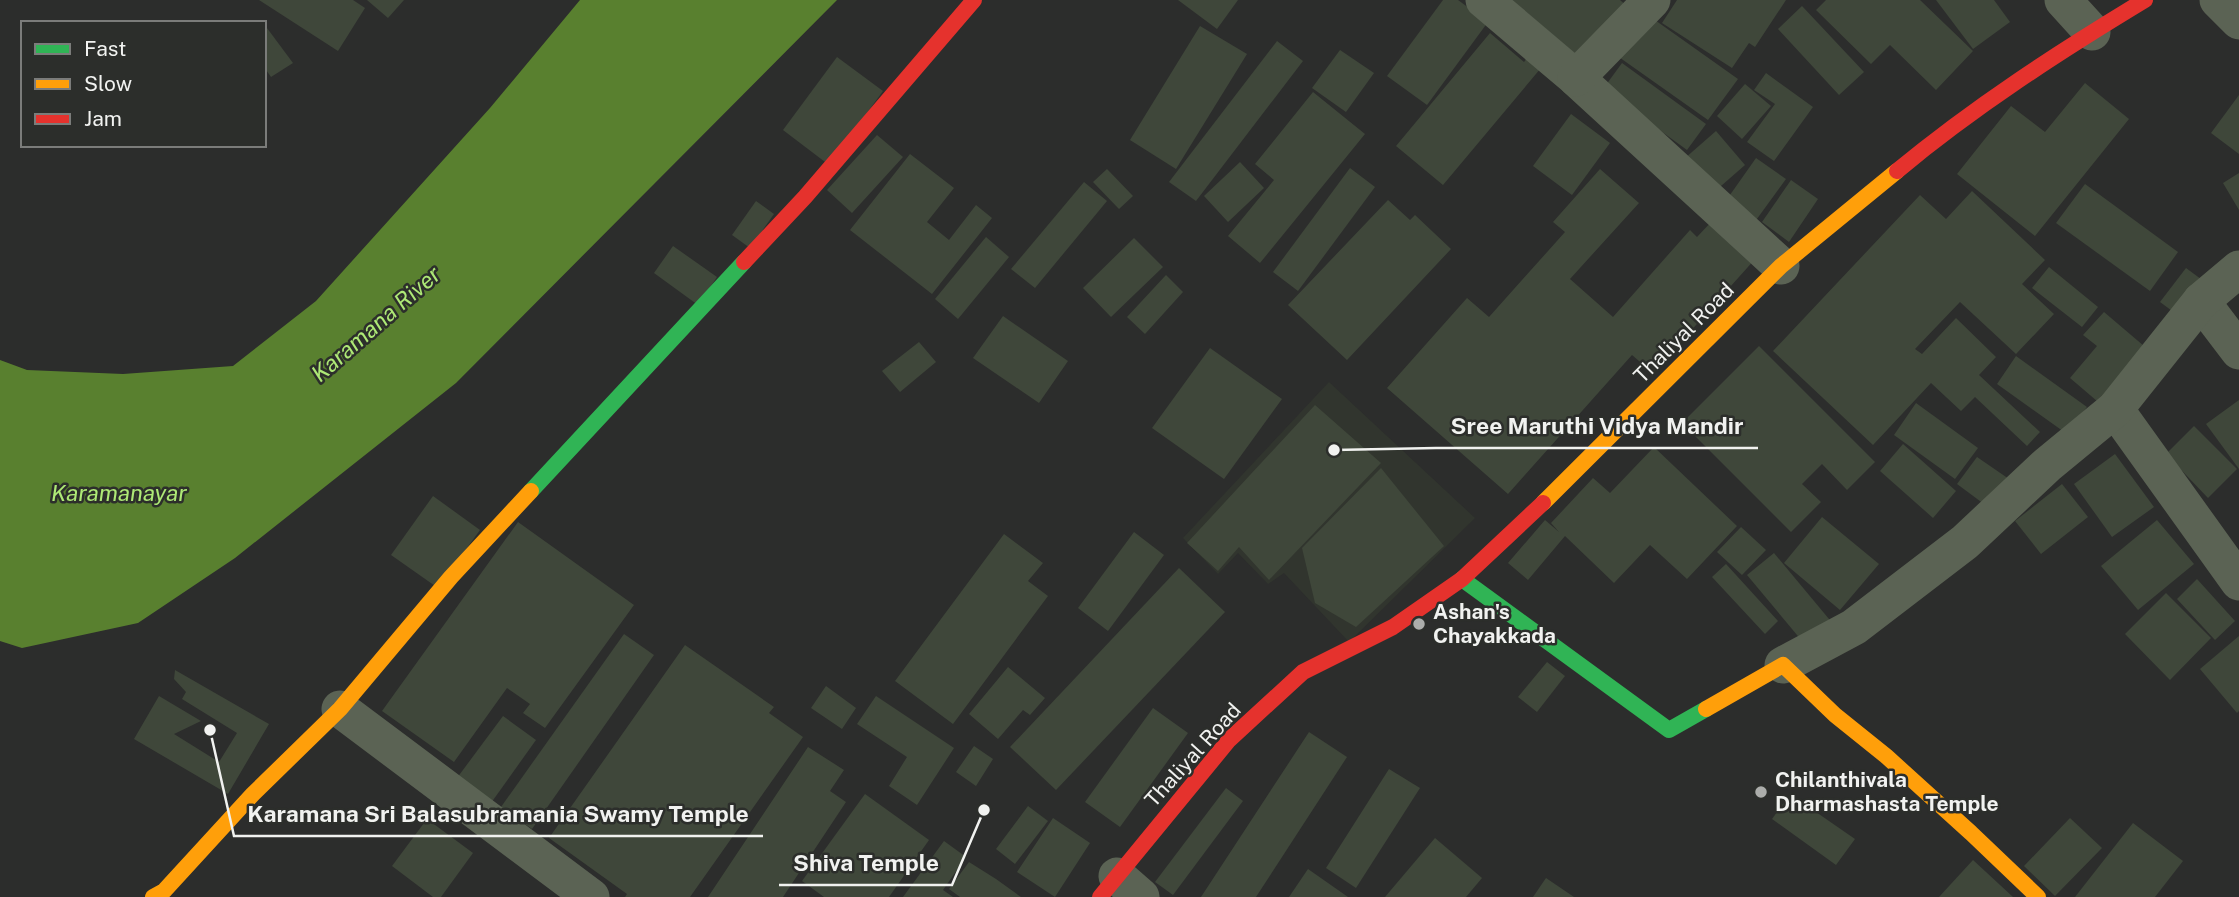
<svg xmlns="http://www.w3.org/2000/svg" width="2239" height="897" viewBox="0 0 2239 897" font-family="'Public Sans',sans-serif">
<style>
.built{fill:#31352e}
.water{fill:#59802f}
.building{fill:#3f473a}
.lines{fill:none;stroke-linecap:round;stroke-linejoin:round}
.street{stroke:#5b6354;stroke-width:37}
.fast{stroke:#30b455;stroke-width:16}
.slow{stroke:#ff9f0a;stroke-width:16}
.jam{stroke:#e5322d;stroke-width:16}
.poi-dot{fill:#acadab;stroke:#2c2e2b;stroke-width:2.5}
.labels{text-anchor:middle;stroke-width:5;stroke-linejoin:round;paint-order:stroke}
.street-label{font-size:21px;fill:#f1f2f0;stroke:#2c2e2b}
.poi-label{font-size:21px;font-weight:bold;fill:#f1f2f0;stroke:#2c2e2b;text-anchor:start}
.water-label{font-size:23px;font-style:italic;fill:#aee976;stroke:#2c2e2b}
.leader{fill:none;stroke:#f1f2f0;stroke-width:2.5}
.callout-dot{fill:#f1f2f0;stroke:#2c2e2b;stroke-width:2.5}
.callout-label{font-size:23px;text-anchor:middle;font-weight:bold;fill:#f1f2f0;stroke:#2c2e2b;stroke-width:5;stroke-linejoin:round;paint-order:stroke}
</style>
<rect width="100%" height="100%" fill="#2c2d2c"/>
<polygon class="built" points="1329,382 1475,518 1349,642 1284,573 1268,584 1238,553 1218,574 1183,538"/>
<polygon class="water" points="580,0 837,0 456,383 235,558 138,623 22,648 0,641 0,360 27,370 123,374 233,366 316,301 490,108"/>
<g class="building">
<polygon points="259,0 353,0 365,8 338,51"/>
<polygon points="367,0 404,0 388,18"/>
<polygon points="1178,0 1238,0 1217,29"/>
<polygon points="1443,0 1458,0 1488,22 1427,105 1387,76"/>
<polygon points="1512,0 1620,0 1628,7 1582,60"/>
<polygon points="1677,0 1786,0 1755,47 1749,43 1732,68 1662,23"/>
<polygon points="1826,0 1920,0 1973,51 1936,90 1890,45 1871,64 1816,10"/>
<polygon points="1936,0 1994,0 2010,22 1973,49"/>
<polygon points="1802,6 1864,72 1839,95 1778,29"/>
<polygon points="1645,13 1738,79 1708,120 1616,55"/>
<polygon points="264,24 293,63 271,77 264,67"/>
<polygon points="1200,26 1247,54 1176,169 1130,140"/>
<polygon points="1490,33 1524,62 1533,51 1546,62 1443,185 1396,146"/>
<polygon points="1277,41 1303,61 1196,201 1169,182"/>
<polygon points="1340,50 1374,73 1346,112 1312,88"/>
<polygon points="837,57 883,91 829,165 783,130"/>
<polygon points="1622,63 1706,124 1687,150 1603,89"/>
<polygon points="1766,73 1813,107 1774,161 1747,142 1775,104 1754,90"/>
<polygon points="2085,83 2129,119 2035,236 1957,174 2011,106 2045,132"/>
<polygon points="1745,84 1771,106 1742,139 1717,116"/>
<polygon points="1313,92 1365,134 1260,263 1228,236 1274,180 1255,164"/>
<polygon points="2239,95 2239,154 2211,133"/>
<polygon points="1571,114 1610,143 1572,195 1533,166"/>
<polygon points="1716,131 1745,165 1713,193 1684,159"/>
<polygon points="877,135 903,157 852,213 827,190"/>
<polygon points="910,154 954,188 927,222 949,240 976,205 992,218 932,294 850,230"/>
<polygon points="1756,158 1786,179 1754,223 1725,202"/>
<polygon points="1240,162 1264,188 1228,222 1204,196"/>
<polygon points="1350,168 1375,187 1298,291 1273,272"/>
<polygon points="1107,169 1133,196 1119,209 1093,182"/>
<polygon points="1600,169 1639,203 1570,279 1613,317 1690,230 1697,237 1713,220 1756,258 1653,373 1632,355 1508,494 1387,388 1467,298 1489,317 1565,232 1553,222"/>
<polygon points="2239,173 2239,210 2223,183"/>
<polygon points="1791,180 1818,199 1789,242 1762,222"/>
<polygon points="1084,182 1107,201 1035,288 1011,269"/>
<polygon points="2085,184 2178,252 2150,291 2056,223"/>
<polygon points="1972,191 2045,260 2022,284 2054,314 2016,354 1960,302 1915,349 1922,354 1956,318 1996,357 1979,375 2040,432 2027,446 1975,397 1961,411 1931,383 1873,445 1773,351 1920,195 1946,219"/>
<polygon points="1388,200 1410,220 1415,215 1451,249 1347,360 1288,305"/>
<polygon points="756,201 774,214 750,248 732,235"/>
<polygon points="986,237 1009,257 958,319 935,299"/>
<polygon points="1134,238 1163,267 1111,317 1083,288"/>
<polygon points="673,246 717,277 698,305 654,273"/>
<polygon points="2049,267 2098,307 2082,327 2032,288"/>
<polygon points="2186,268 2209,285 2183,319 2160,302"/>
<polygon points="1166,275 1183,292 1145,334 1127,317"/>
<polygon points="2104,312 2151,352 2104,407 2070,378 2097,346 2083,335"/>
<polygon points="1003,316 1068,361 1039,403 973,358"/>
<polygon points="919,342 936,362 900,392 882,371"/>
<polygon points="1759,346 1875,462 1847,490 1822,464 1802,484 1821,502 1791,532 1682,423"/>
<polygon points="1210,348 1282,399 1224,479 1152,428"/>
<polygon points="2016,356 2087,407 2067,434 1997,384"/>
<polygon points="2239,400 2239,469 2206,424"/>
<polygon points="1916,403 1978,448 1955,479 1894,435"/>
<polygon points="1315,405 1381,463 1269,580 1239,547 1218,571 1187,543"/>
<polygon points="2194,426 2237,469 2208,498 2166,454"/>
<polygon points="1903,444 1956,491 1933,518 1880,471"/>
<polygon points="1654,447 1737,526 1687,579 1650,545 1614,583 1565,536 1528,580 1508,563 1545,520 1559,532 1551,523 1593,478 1610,493"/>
<polygon points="2115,454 2154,507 2112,537 2074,484"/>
<polygon points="1977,457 2009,479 1988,507 1957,484"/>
<polygon points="1381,468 1444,546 1356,627 1315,603 1302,548"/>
<polygon points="2062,484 2088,517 2041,554 2015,521"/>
<polygon points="433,496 480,530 438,588 391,555"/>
<polygon points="1822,517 1879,564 1840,610 1784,563"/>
<polygon points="2157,520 2194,564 2138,610 2101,566"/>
<polygon points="518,522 634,605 545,728 523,713 530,704 507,688 454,762 382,711"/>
<polygon points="1741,527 1766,550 1742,575 1717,552"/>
<polygon points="1134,532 1164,555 1108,631 1078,608"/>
<polygon points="1004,534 1043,563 1028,581 1048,596 953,724 895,681"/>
<polygon points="1774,553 1834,625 1807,647 1747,575"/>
<polygon points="1726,564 1778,621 1765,634 1712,577"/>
<polygon points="1179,568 1225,612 1056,790 1010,747"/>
<polygon points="2197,579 2235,621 2215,640 2177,599"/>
<polygon points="2166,593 2211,638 2170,680 2125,634"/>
<polygon points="624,634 654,655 532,829 501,807"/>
<polygon points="2239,636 2239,711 2237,713 2200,669"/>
<polygon points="685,645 774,707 769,713 803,737 690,897 625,897 627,894 549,838"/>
<polygon points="1547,662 1565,676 1537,712 1518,697"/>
<polygon points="1008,667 1045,698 1030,715 1023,710 998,739 969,714"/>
<polygon points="175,670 269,724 228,794 134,739 159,696 201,721 174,734 219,762 237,733 182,699 186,692 174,679"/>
<polygon points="826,686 856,708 842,729 811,708"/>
<polygon points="876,696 954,748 917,805 889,786 907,757 857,724"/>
<polygon points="1153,708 1188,733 1120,827 1085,802"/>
<polygon points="503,716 536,740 491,803 457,778"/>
<polygon points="1309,732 1347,757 1256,897 1201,897"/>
<polygon points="974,746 993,759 976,786 956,772"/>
<polygon points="808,747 844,770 830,791 846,802 783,897 708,897"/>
<polygon points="1389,769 1420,788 1356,888 1326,868"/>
<polygon points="1226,788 1243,801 1173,895 1155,882"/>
<polygon points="865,794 929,840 889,897 824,897 802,881"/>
<polygon points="1790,794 1855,839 1836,865 1772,819"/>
<polygon points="1028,806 1048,821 1015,864 996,849"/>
<polygon points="1053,818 1090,843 1055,897 1017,872"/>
<polygon points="2070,818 2102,848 2055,896 2024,866"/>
<polygon points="427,819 473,853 441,897 433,897 392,866"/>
<polygon points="2133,823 2183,861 2155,897 2075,897"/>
<polygon points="1435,838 1482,878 1466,897 1385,897"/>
<polygon points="944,841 966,857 943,890 953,897 903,897"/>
<polygon points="1973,860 2013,897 1939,897"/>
<polygon points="969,862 996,879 1021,897 960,897 949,889"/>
<polygon points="1308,869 1348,897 1289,897"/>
<polygon points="1546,878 1574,897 1533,897"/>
</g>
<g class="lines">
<g class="street">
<polyline points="1484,0 1576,78 1781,266"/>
<polyline points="2063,0 2092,32"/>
<polyline points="2218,0 2239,21"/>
<polyline points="1576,78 1652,0"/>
<polyline points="2201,301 2239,351"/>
<polyline points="2115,409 2239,582"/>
<polyline points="1783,665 1854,627 1965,542 2047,465 2115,409 2201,301 2239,269"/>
<polyline points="340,709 591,897"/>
<polyline points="1117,876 1141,897"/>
</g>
<g class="fast">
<polyline points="531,491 744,262"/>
<polyline points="1462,579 1669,730 1706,709"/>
</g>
<g class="slow">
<polyline points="1543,503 1781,266 1897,171"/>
<polyline points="1706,709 1783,665 1835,715 1886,756 1971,833 2038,897"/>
<polyline points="153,897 164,891 253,794 340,709 451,577 531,491"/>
</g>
<g class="jam">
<path d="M1897,171c77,-64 162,-119 248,-171"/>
<polyline points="744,262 805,197 974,0"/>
<polyline points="1100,897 1229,740 1303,672 1393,627 1462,579 1543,503"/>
</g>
</g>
<g class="poi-dot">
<circle cx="1419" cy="624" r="7"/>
<circle cx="1761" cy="792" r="7"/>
</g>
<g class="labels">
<g class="street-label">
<text transform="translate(1684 333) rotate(-45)" y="7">Thaliyal Road</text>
<text transform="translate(1193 755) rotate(-48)" y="7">Thaliyal Road</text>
</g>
<g class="poi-label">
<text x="1433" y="619">Ashan's<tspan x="1433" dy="24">Chayakkada</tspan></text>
<text x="1775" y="787">Chilanthivala<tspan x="1775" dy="24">Dharmashasta Temple</tspan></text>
</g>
<g class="water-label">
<text transform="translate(376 324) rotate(-41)" y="8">Karamana River</text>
<text x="119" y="501">Karamanayar</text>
</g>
</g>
<path class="leader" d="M1334 450L1436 448H1758M210 730L234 836H763M984 810L952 885H779"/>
<g class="callout-dot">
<circle cx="1334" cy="450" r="7"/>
<circle cx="210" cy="730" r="7"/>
<circle cx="984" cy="810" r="7"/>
</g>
<g class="callout-label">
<text x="1597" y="434">Sree Maruthi Vidya Mandir</text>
<text x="498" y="822">Karamana Sri Balasubramania Swamy Temple</text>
<text x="866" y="871">Shiva Temple</text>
</g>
<rect x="21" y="21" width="245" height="126" fill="#2c2e2b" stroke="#7b7c7a" stroke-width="2"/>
<rect x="35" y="44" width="35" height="10" fill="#30b455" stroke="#7b7c7a" stroke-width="2"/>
<text x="84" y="56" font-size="21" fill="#f1f2f0">Fast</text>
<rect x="35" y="79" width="35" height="10" fill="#ff9f0a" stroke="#7b7c7a" stroke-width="2"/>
<text x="84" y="91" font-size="21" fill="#f1f2f0">Slow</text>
<rect x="35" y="114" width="35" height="10" fill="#e5322d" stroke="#7b7c7a" stroke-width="2"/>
<text x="84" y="126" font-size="21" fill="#f1f2f0">Jam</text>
</svg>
